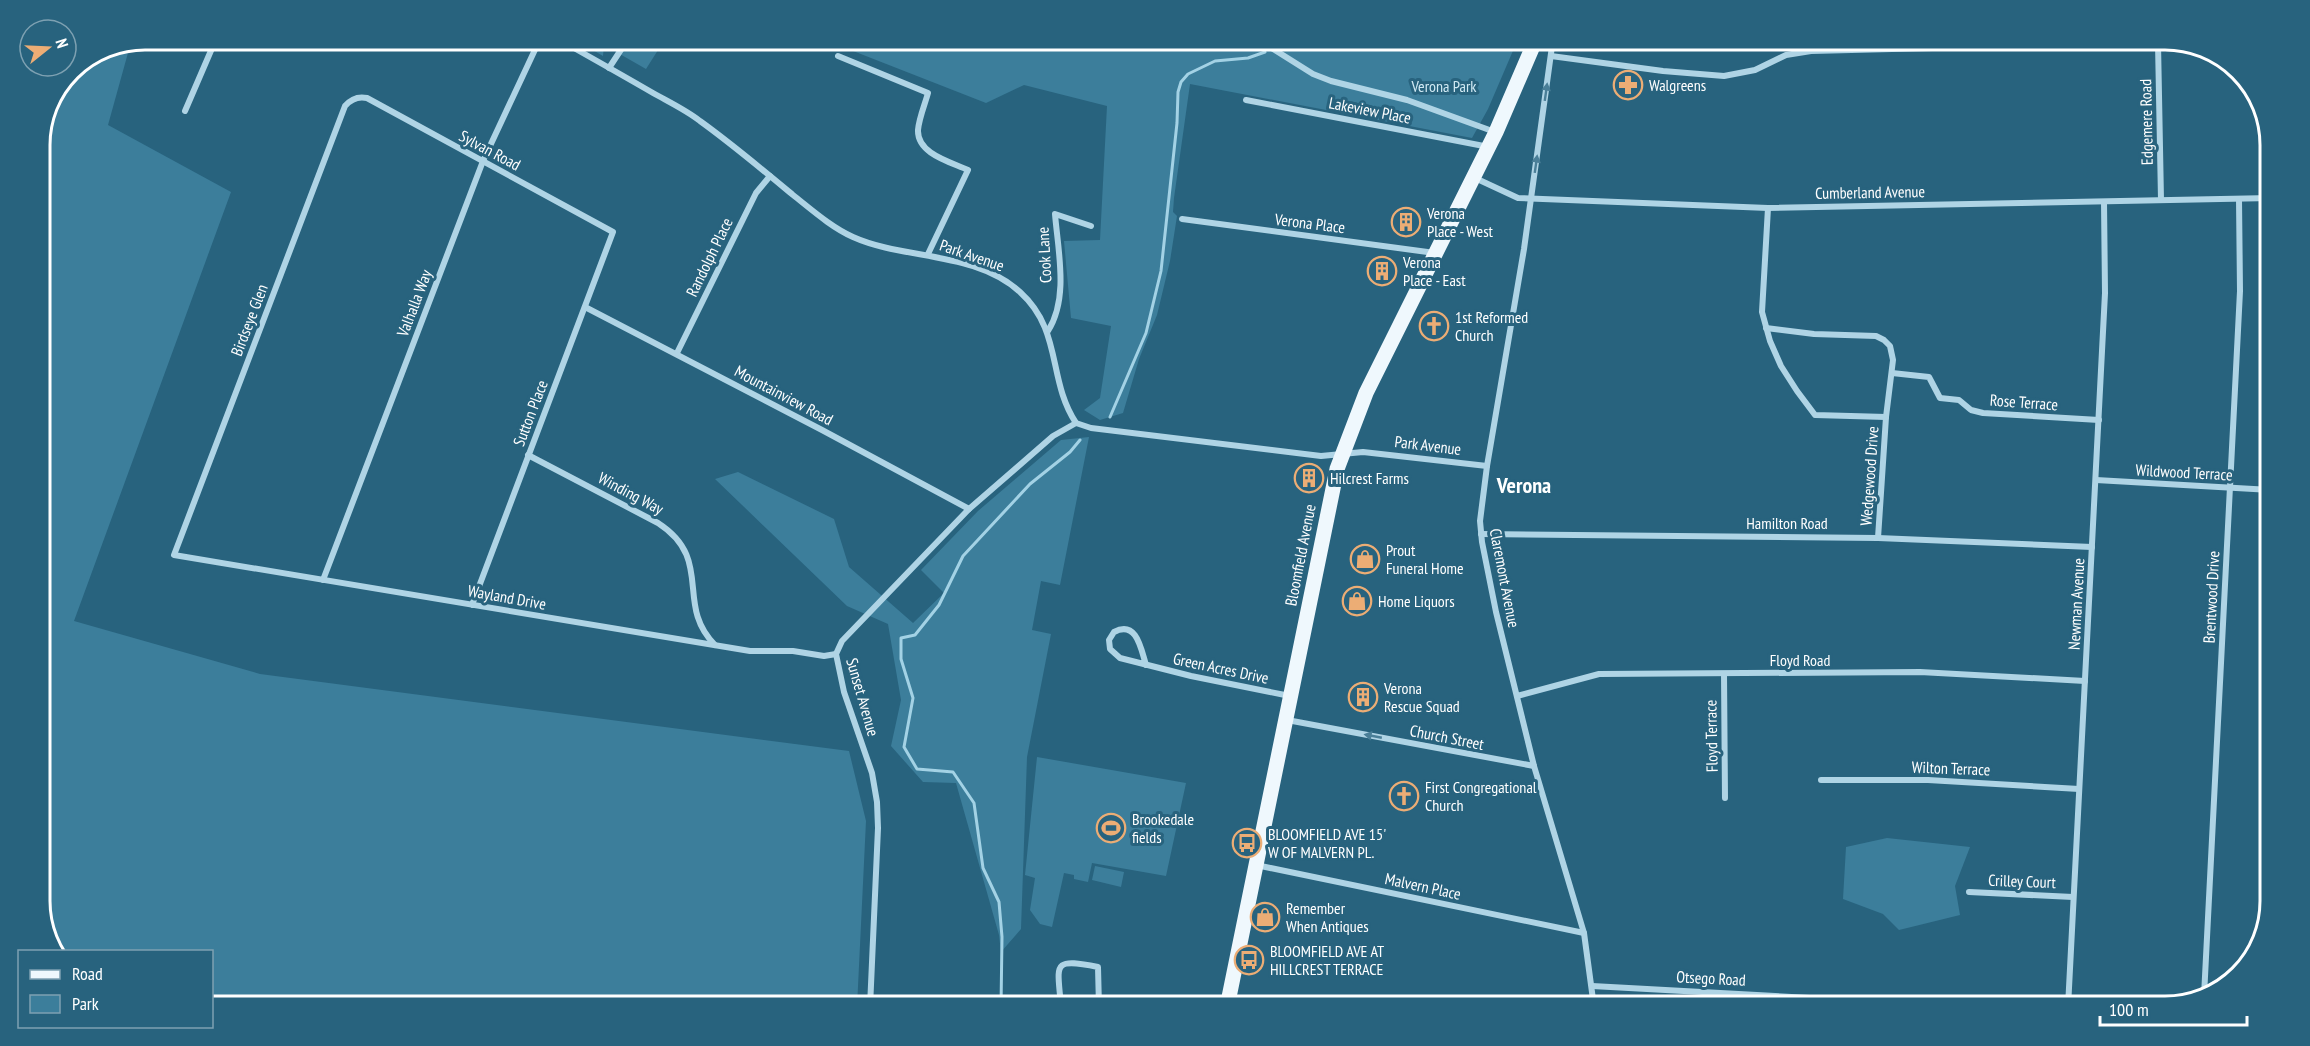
<svg xmlns="http://www.w3.org/2000/svg" width="2310" height="1046" viewBox="0 0 2310 1046" font-family="'PT Sans Narrow',sans-serif">
<style>
.green{fill:#3c7e9b}
.lines{fill:none;stroke-linecap:round;stroke-linejoin:round}
.stream{stroke:#a3d2e5;stroke-width:3}
.minor{stroke:#afd4e5;stroke-width:6}
.primary{stroke:#eff8fd;stroke-width:15}
.oneway{fill:#4a7f98}
.labels{text-anchor:middle;stroke-width:6;stroke-linejoin:round;paint-order:stroke}
.poi-label{font-size:16px;fill:#fff;stroke:#28637e;text-anchor:start}
.park-label{font-size:16px;fill:#d1eaf4;stroke:#28637e}
.street-label{font-size:16px;fill:#fff;stroke:#28637e}
.district-label{font-size:22px;font-weight:bold;fill:#fff;stroke:#28637e}
.rim{fill:none;stroke:#fff;stroke-width:3}
</style>
<rect width="100%" height="100%" fill="#28637e"/>
<g class="green">
<polygon points="574,39 665,39 646,69 604,45 603,56"/>
<polygon points="811,39 1518,39 1488,109 1472,138 1190,84 1174,198 1173,212 1177,216 1170,261 1157,315 1139,359 1123,413 1100,420 1084,410 1100,398 1111,326 1071,318 1064,241 1100,240 1107,106 1024,85 986,103 825,40"/>
<polygon points="131,42 108,125 231,192 74,621 260,674 849,751 866,821 857,1007 212,1007 212,952 55,951 39,909 39,138 70,70 104,47"/>
<polygon points="1089,437 1060,585 1041,581 1032,630 1051,634 1027,757 1021,929 1001,952 999,935 956,783 923,782 891,746 901,700 888,624 847,606 715,479 738,472 834,519 849,567 913,623 944,593 921,570 978,511 1061,440"/>
<polygon points="1037,757 1186,783 1166,876 1092,863 1088,882 1074,879 1074,875 1064,873 1052,927 1040,924 1030,910 1035,878 1025,875"/>
<polygon points="1887,838 1970,847 1955,886 1960,915 1899,930 1883,914 1843,899 1846,847"/>
<polygon points="1095,866 1124,872 1121,887 1092,880"/>
</g>
<g class="lines">
<g class="stream">
<polyline points="1279,41 1281,39"/>
<polyline points="1110,417 1146,333 1161,271 1177,123 1178,92 1181,82 1188,74 1215,61 1248,58 1265,52"/>
<polyline points="1001,1007 1002,937 999,902 983,868 974,803 953,772 917,769 904,747 913,698 901,659 901,638 915,635 939,605 963,556 1030,484 1070,452 1080,440"/>
</g>
<g class="minor">
<path d="M558,39c32,18 64,36 95,54 16,9 33,17 47,28 32,23 63,49 93,74 19,15 38,32 60,42 51,23 122,14 167,55 43,39 27,87 56,131l15,5 230,28 42,-4 124,14"/>
<polyline points="1253,39 1270,47 1313,74 1331,81 1407,100 1495,132"/>
<polyline points="1553,39 1524,249 1487,466 1480,521 1482,542 1496,612 1534,766 1584,933 1594,1007"/>
<polyline points="2158,43 2161,200"/>
<path d="M838,56l90,37c-3,11 -9,25 -10,37 -1,24 33,32 50,40l-40,84"/>
<polyline points="1551,56 1663,71 1724,76 1755,70 1786,55 1811,51 2183,42"/>
<polyline points="609,68 628,39"/>
<polyline points="1246,100 1489,147"/>
<polyline points="185,111 216,39"/>
<polyline points="1475,178 1518,198 1768,208 2271,198"/>
<polyline points="1768,208 1762,312 1770,341 1781,366 1797,391 1815,415 1886,417"/>
<polyline points="1182,219 1435,253"/>
<polyline points="585,307 822,430 969,509"/>
<polyline points="1766,328 1814,334 1876,336 1884,340 1890,346 1893,360 1886,417 1878,538"/>
<path d="M1048,331c21,-33 10,-80 7,-117l36,12"/>
<polyline points="677,353 756,193 770,176"/>
<polyline points="1892,373 1929,377 1940,398 1959,400 1971,410 1983,413 2099,420"/>
<path d="M528,455l130,68c57,37 16,81 57,122"/>
<polyline points="2096,480 2271,490"/>
<polyline points="1481,534 1878,538 2092,547"/>
<polyline points="323,580 483,161 540,39"/>
<path d="M472,605l141,-373 -246,-134c-9,-2 -16,1 -22,8l-171,449 576,96h43l31,5 12,-2"/>
<path d="M1146,665c-5,-16 -9,-45 -32,-33l-5,8 1,9 10,9 71,18 99,20"/>
<polyline points="1724,674 1725,798"/>
<polyline points="1517,696 1599,674 1920,672 2085,681"/>
<polyline points="1287,720 1534,766"/>
<polyline points="1821,780 1928,780 2079,789"/>
<polyline points="1256,865 1584,933"/>
<polyline points="1969,892 2073,897"/>
<polyline points="1592,986 1973,1007"/>
<polyline points="2204,996 2240,291 2239,199"/>
<polyline points="871,998 918,1007"/>
<polyline points="1228,1003 1247,1007"/>
<polyline points="870,1007 878,828 877,802 872,773 844,692 836,654 842,641 969,509 1053,436 1076,423"/>
<path d="M1061,1007c-3,-42 -11,-50 37,-40l1,40"/>
<polyline points="2068,1007 2105,293 2104,202"/>
</g>
<polyline class="primary" points="1227,1007 1337,469 1366,393 1496,132 1536,39"/>
</g>
<defs><path id="oneway-solid" d="M-6-.8H1V-3.2L6.5 0L1 3.2V.8H-6Z" transform="scale(1.5)"/></defs>
<g class="oneway">
<use href="#oneway-solid" transform="translate(1546 92) rotate(-82)"/>
<use href="#oneway-solid" transform="translate(1536 164) rotate(-82)"/>
<use href="#oneway-solid" transform="translate(1373 736) rotate(-169)"/>
</g>
<defs>
<g id="pharmacy-ring" transform="scale(1.5)"><circle r="9.5" fill="#28637e" stroke="#ecad75" stroke-width="1.5"/><path d="M-2-6h4v4h4v4h-4v4h-4v-4h-4v-4h4Z" fill="#ecad75"/></g>
<g id="building-ring" transform="scale(1.5)"><circle r="9.5" fill="#28637e" stroke="#ecad75" stroke-width="1.5"/><path d="M-4-6H4V6H1V3H-1V6H-4ZM-2.5-4.3h1.7v1.8h-1.7ZM.8-4.3h1.7v1.8H.8ZM-2.5-1h1.7V.8h-1.7ZM.8-1h1.7V.8H.8Z" fill="#ecad75"/></g>
<g id="church-ring" transform="scale(1.5)"><circle r="9.5" fill="#28637e" stroke="#ecad75" stroke-width="1.5"/><path d="M-1.2-6h2.4v3.5h3.3v2.4h-3.3V6h-2.4V-.1h-3.3v-2.4h3.3Z" fill="#ecad75"/></g>
<g id="shop-ring" transform="scale(1.5)"><circle r="9.5" fill="#28637e" stroke="#ecad75" stroke-width="1.5"/><path d="M-5-2.5h2.3a2.7 3.5 0 0 1 5.4 0H5L5.5 6h-11ZM-1.5-2.5h3a1.5 2.3 0 0 0-3 0Z" fill="#ecad75"/></g>
<g id="stadium-ring" transform="scale(1.5)"><circle r="9.5" fill="#28637e" stroke="#ecad75" stroke-width="1.5"/><path d="M0-5a6.5 5 0 1 0 0 10a6.5 5 0 1 0 0-10ZM-3.5-1.8h7v3.6h-7Z" fill="#ecad75"/></g>
<g id="bus-ring" transform="scale(1.5)"><circle r="9.5" fill="#28637e" stroke="#ecad75" stroke-width="1.5"/><path d="M-5-6H5V4H4V6H2V4H-2V6H-4V4H-5ZM-3.5-4V0h7V-4ZM-3.5 1.2v1.5H-2V1.2ZM2 1.2v1.5H3.5V1.2Z" fill="#ecad75"/></g>
</defs>
<g fill-rule="evenodd">
<use href="#pharmacy-ring" x="1628" y="85"/>
<use href="#building-ring" x="1406" y="222"/>
<use href="#building-ring" x="1382" y="271"/>
<use href="#church-ring" x="1434" y="326"/>
<use href="#building-ring" x="1309" y="478"/>
<use href="#shop-ring" x="1365" y="559"/>
<use href="#shop-ring" x="1357" y="601"/>
<use href="#building-ring" x="1363" y="697"/>
<use href="#church-ring" x="1404" y="796"/>
<use href="#stadium-ring" x="1111" y="828"/>
<use href="#bus-ring" x="1247" y="843"/>
<use href="#shop-ring" x="1265" y="917"/>
<use href="#bus-ring" x="1249" y="960"/>
</g>
<g class="labels">
<g class="poi-label">
<text x="1649" y="91">Walgreens</text>
<text x="1427" y="219">Verona<tspan x="1427" dy="18">Place - West</tspan></text>
<text x="1403" y="268">Verona<tspan x="1403" dy="18">Place - East</tspan></text>
<text x="1455" y="323">1st Reformed<tspan x="1455" dy="18">Church</tspan></text>
<text x="1330" y="484">Hilcrest Farms</text>
<text x="1386" y="556">Prout<tspan x="1386" dy="18">Funeral Home</tspan></text>
<text x="1378" y="607">Home Liquors</text>
<text x="1384" y="694">Verona<tspan x="1384" dy="18">Rescue Squad</tspan></text>
<text x="1425" y="793">First Congregational<tspan x="1425" dy="18">Church</tspan></text>
<text x="1132" y="825">Brookedale<tspan x="1132" dy="18">fields</tspan></text>
<text x="1268" y="840">BLOOMFIELD AVE 15'<tspan x="1268" dy="18">W OF MALVERN PL.</tspan></text>
<text x="1286" y="914">Remember<tspan x="1286" dy="18">When Antiques</tspan></text>
<text x="1270" y="957">BLOOMFIELD AVE AT<tspan x="1270" dy="18">HILLCREST TERRACE</tspan></text>
</g>
<g class="park-label">
<text x="1444" y="92">Verona Park</text>
</g>
<g class="street-label">
<text transform="translate(1370 110) rotate(11)" y="6">Lakeview Place</text>
<text transform="translate(2146 122) rotate(-91)" y="6">Edgemere Road</text>
<text transform="translate(490 150) rotate(28)" y="6">Sylvan Road</text>
<text transform="translate(1870 192) rotate(-1)" y="6">Cumberland Avenue</text>
<text transform="translate(1310 223) rotate(7)" y="6">Verona Place</text>
<text transform="translate(972 255) rotate(19)" y="6">Park Avenue</text>
<text transform="translate(1044 255) rotate(-93)" y="6">Cook Lane</text>
<text transform="translate(709 257) rotate(-64)" y="6">Randolph Place</text>
<text transform="translate(414 303) rotate(-69)" y="6">Valhalla Way</text>
<text transform="translate(249 320) rotate(-69)" y="6">Birdseye Glen</text>
<text transform="translate(784 395) rotate(28)" y="6">Mountainview Road</text>
<text transform="translate(2024 402) rotate(4)" y="6">Rose Terrace</text>
<text transform="translate(530 413) rotate(-69)" y="6">Sutton Place</text>
<text transform="translate(1428 445) rotate(7)" y="6">Park Avenue</text>
<text transform="translate(2184 472) rotate(3)" y="6">Wildwood Terrace</text>
<text transform="translate(1869 476) rotate(-86)" y="6">Wedgewood Drive</text>
<text transform="translate(631 493) rotate(28)" y="6">Winding Way</text>
<text x="1787" y="529">Hamilton Road</text>
<text transform="translate(1300 555) rotate(-79)" y="6">Bloomfield Avenue</text>
<text transform="translate(1505 578) rotate(79)" y="6">Claremont Avenue</text>
<text transform="translate(507 597) rotate(10)" y="6">Wayland Drive</text>
<text transform="translate(2211 597) rotate(-87)" y="6">Brentwood Drive</text>
<text transform="translate(2076 604) rotate(-87)" y="6">Newman Avenue</text>
<text x="1800" y="666">Floyd Road</text>
<text transform="translate(1221 668) rotate(12)" y="6">Green Acres Drive</text>
<text transform="translate(863 697) rotate(74)" y="6">Sunset Avenue</text>
<text transform="translate(1711 736) rotate(-91)" y="6">Floyd Terrace</text>
<text transform="translate(1447 737) rotate(11)" y="6">Church Street</text>
<text transform="translate(1951 768) rotate(2)" y="6">Wilton Terrace</text>
<text transform="translate(2022 881) rotate(2)" y="6">Crilley Court</text>
<text transform="translate(1423 886) rotate(12)" y="6">Malvern Place</text>
<text transform="translate(1711 978) rotate(3)" y="6">Otsego Road</text>
</g>
<g class="district-label">
<text x="1524" y="493">Verona</text>
</g>
</g>
<path d="M0 0H2310V1046H0ZM145 50H2165A95 95 0 0 1 2260 145V901A95 95 0 0 1 2165 996H145A95 95 0 0 1 50 901V145A95 95 0 0 1 145 50Z" fill="#28637e" fill-rule="evenodd"/>
<path class="rim" d="M145 50H2165A95 95 0 0 1 2260 145V901A95 95 0 0 1 2165 996H145A95 95 0 0 1 50 901V145A95 95 0 0 1 145 50Z"/>
<rect x="18" y="950" width="195" height="78" fill="#28637e" stroke="#7ea1b2" stroke-width="1.5"/>
<rect x="30" y="970" width="30" height="9" fill="#eff8fd" stroke="#7ea1b2" stroke-width="1.5"/>
<text x="72" y="980" font-size="18" fill="#ffffff">Road</text>
<rect x="30" y="995" width="30" height="18" fill="#3c7e9b" stroke="#7ea1b2" stroke-width="1.5"/>
<text x="72" y="1010" font-size="18" fill="#ffffff">Park</text>
<g transform="translate(48 48) rotate(72)"><circle r="28" fill="#28637e" stroke="#7ea1b2" stroke-width="1.5"/>
<path d="M0-4.5L10 22L0 15L-10 22Z" fill="#ecad75"/>
<text y="-9" font-size="16" font-weight="bold" text-anchor="middle" fill="#ffffff">N</text>
</g>
<path d="M2100 1016v9h147v-9" fill="none" stroke="#ffffff" stroke-width="3"/>
<text x="2109" y="1016" font-size="18" fill="#ffffff" stroke="#28637e" stroke-width="4.5" paint-order="stroke">100 m</text>
</svg>
